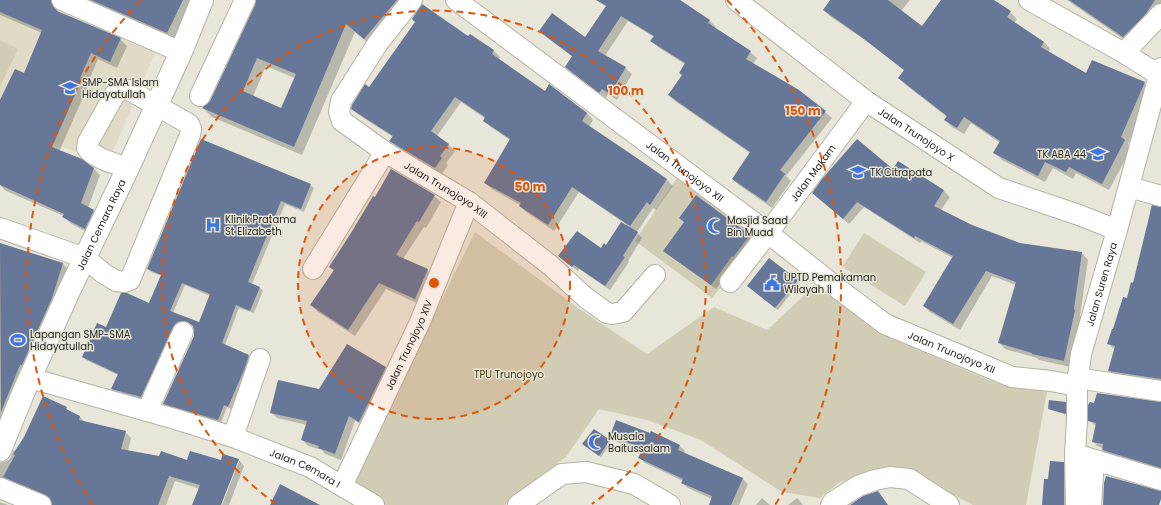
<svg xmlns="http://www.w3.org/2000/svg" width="1161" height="505" viewBox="0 0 1161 505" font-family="Poppins,sans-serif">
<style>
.built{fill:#dfdbc6}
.green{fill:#d1cdb5}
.shadow{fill:#0003;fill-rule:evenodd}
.building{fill:#677797;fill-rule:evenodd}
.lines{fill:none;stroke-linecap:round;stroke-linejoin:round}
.minor-casing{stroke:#b5b2a5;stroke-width:22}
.major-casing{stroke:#b5b2a5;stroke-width:24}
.minor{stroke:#fff;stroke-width:20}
.major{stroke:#fff;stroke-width:22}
.ring{fill:none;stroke:#de560d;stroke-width:2;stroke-dasharray:7 5}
.labels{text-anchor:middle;stroke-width:3;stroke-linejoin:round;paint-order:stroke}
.poi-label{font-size:10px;fill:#25241e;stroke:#e8e6d8;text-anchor:start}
.street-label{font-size:10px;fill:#25241e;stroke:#e8e6d8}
.park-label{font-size:10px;fill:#3d3402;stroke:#e8e6d8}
.centre{fill:#de560d;stroke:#e8e6d8;stroke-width:2}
.ring-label{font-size:12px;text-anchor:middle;font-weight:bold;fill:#de560d;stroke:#e8e6d8;stroke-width:3;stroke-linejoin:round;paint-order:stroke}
</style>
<rect width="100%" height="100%" fill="#e8e6d8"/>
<polygon class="built" points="0,0 56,0 158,46 108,163 17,131 0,166"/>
<g class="green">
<polygon points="0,40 18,49 0,87"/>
<polygon points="679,175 762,234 712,298 635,241"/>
<polygon points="475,232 578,308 647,354 714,307 767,330 814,286 897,341 996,383 1047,392 1026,505 973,505 918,476 880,470 840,482 820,498 782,492 701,440 647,420 599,409 566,457 518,494 505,505 383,505 351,484"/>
<polygon points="864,233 926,272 905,306 842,267"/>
</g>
<g class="shadow">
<polygon points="0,0 60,0 58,3 57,8 58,12 120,39 127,46 117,68 98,59 87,85 88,86 59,152 93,168 100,175 88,208 94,211 100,217 92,235 70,223 64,216 6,191 0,185 0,102 24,75 42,33 0,15"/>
<polygon points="84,0 196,0 174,40"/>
<path d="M257,0h156l-40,47 -18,-15 -53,123 -90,-38 -8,-8 7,-8 45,-96zM266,66l29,12 -13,31 -29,-13z"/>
<polygon points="606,0 680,0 709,20 716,27 714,29 750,52 757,58 753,64 825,112 832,118 786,176 791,181 772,208 739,185 733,179 750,153 675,101 669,95 683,75 686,65 658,47 652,40 654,37 628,21 605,56 625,68 632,74 617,100 608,94 606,98 573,73 567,67 573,57 546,37 540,31 585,39 609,2"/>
<polygon points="831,0 910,0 901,11 922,28 942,0 992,0 1010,12 1017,19 1014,23 1044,42 1050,49 1048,52 1086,75 1144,83 1151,90 1128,144 1132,147 1109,190 1076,173 1073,179 1053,168 1045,182 1002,160 995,153 1000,143 971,123 964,134 952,127 945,120 947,117 906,85 899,78 905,71 868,42 831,17 824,10"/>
<polygon points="1067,0 1161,0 1161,11 1129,43"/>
<polygon points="470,35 494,51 500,57 498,60 545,92 549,85 587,113 593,120 589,127 667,180 673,186 656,210 653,208 637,232 642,238 628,261 629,262 610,290 579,269 578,271 564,261 601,250 607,246 627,225 579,192 554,231 526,212 520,206 520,205 492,189 485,183 510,140 491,127 485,120 486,119 461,102 437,136 448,144 455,151 446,163 448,165 442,174 397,147 391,141 393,137 359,115 352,109 370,88 468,37"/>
<polygon points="898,162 944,191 950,197 941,210 971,226 1020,244 1082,253 1088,260 1080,316 1081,317 1070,367 1039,360 1037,358 1005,349 999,342 1016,285 992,276 960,330 930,312 924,306 953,258 921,241 920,243 864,207 849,224 820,199 893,171"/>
<path d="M310,185l4,3 -10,24 -19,-8 -33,80 8,4 3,3 -9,22 -15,-5 -14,37 24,11 3,3 -21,50 -4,-2 -6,16 -54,-16 -3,-4 31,-66v-7l-3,-5 -7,-2 -41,77 -29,-8 -3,-3 6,-14 -32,-15 -3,-3 23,-29 43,-24 13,-28 -11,-4 -3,-4zM185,285l25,11 -10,27 -27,-10z"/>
<polygon points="434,196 441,202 426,228 424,227 403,259 427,270 434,277 421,305 386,289 355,336 318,312 312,305 334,271 330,267"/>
<polygon points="1151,206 1161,208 1161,383 1114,376 1109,371 1116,349 1113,348 1109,344 1134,284 1151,212 1150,211"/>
<polygon points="749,236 754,240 737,260 716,289 669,255 664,251"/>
<polygon points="0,244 63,264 69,270 0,436"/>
<polygon points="770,259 799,283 778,310 750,288"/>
<polygon points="385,368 391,374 366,427 355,421 341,460 325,454 322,450 308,446 302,439 307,425 277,418 271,412"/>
<polygon points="1065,403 1067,406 1067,415 1051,410 1049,408"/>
<polygon points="1161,403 1161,471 1108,455 1103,450 1103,448 1097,446 1093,441 1096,426 1089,420"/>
<polygon points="66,408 71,413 80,417 85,422 125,432 131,438 128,451 187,461 221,462 238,459 244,466 229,505 222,505 239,461 237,461 219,505 193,505 200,489 175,481 166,505 53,505 52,500 11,483 0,484 0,463 9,460 14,450 16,451"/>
<polygon points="651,433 680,446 685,451 684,454 742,478 748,484 739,505 710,505 712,499 688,488 682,483 683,481 645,463 640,458 643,451 617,442 611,436 651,434"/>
<polygon points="609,441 611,443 601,457 586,446"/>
<polygon points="1063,463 1068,468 1068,505 1043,505 1049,480"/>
<polygon points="762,498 770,505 756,505"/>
<polygon points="797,498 803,505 788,505"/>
<polygon points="0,502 8,505 0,505"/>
</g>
<g class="building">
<polygon points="0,0 51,0 53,6 57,11 121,38 110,62 91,53 80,78 82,79 52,147 82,159 94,168 81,203 94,210 85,229 62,217 64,214 0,185 0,100 15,69 24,73 42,30 0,12"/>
<polygon points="91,0 183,0 167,33"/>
<path d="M256,0h141l-33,39 -18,-15 -52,123 -92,-39 8,-7 45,-96zM257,58l39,16 -15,34 -38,-17z"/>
<polygon points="596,0 680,0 710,20 708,23 751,51 746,59 799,90 826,111 780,170 785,174 766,202 732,179 750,152 668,95 682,75 679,73 685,63 650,41 654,36 621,16 598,51 626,67 610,94 602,89 599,93 565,67 572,56 539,31 552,13 585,37 606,6"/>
<polygon points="830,0 888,0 922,26 941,0 994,0 1011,11 1007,17 1044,42 1041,47 1086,73 1092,60 1145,82 1121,137 1125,140 1102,184 1069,167 1066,172 1045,162 1038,176 993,153 1000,141 964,117 957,128 944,120 947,116 898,78 904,70 860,36 823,10"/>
<polygon points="1069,0 1155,0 1145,15 1123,37"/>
<polygon points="422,4 468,36 470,34 494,50 492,54 545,91 549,84 587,113 582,121 634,156 667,179 650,205 647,202 630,226 572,187 548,225 519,206 521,203 484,183 510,139 483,121 485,117 455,97 431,131 449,144 440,156 442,158 435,168 389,141 393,136 351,109 352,105 365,84 369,87 415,22 412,19"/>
<path d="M201,139l110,45 -10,25 -20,-8 -33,81 12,5 -10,24 -14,-6 -14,38 27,12 -5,15 -16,37 -4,-2 -6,15 -55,-16 31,-68v-5l-1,-5 -5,-4 -6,-1 -5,1 -4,5 -32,70 -30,-8 7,-15 -36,-17 15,-34 9,4 15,-34h6l22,10 12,-28 -14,-6zM182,283l28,11 -11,28 -29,-11z"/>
<polygon points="857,139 893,169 898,161 944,190 934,206 972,225 1020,243 1082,252 1074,309 1075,310 1064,361 1032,354 1032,353 998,343 1016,282 986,271 953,324 923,306 953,256 915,236 914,238 857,202 843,219 812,193 822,179"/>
<polygon points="391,169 435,195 419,222 417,221 396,255 428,269 415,299 379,283 348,330 310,305 334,270 329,267 351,233 373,196 375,197"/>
<polygon points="696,195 750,235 733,257 732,256 711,285 663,251 684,222 679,218"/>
<polygon points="1152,205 1161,207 1161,379 1108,371 1115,346 1107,344 1112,329 1113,329 1123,297 1127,298 1131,282 1133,283"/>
<polygon points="621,222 638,232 623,256 625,257 605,286 574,265 572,267 558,256 577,231 601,248 604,243 606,245"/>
<polygon points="0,243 63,263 52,298 22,365 20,365 1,412"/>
<polygon points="769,258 798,280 775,308 747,286"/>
<polygon points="347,344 386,367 359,422 349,416 335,454 318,448 319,446 301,440 307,421 270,413 278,380 319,389"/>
<polygon points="1097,393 1161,402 1161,468 1102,450 1103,444 1092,442 1096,423 1088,421 1088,405 1090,402 1094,403"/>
<polygon points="43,396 67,407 66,409 80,416 79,420 126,431 121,449 159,456 161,451 187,460 190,451 221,460 223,454 239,459 221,505 192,505 200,485 169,476 158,505 52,505 50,498 46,495 3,477 15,455 13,454 24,437"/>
<polygon points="1049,400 1066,402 1066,414 1048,409"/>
<polygon points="616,420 650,433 651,431 680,445 678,450 743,478 731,505 709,505 712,496 681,483 683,479 638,458 643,448 610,436"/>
<polygon points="594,429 610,440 599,456 582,444"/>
<polygon points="1050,461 1064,462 1064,505 1042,505 1044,479 1048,479"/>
<polygon points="1106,476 1161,491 1161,499 1159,505 1103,505 1104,483"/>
<polygon points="280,484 320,505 270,505"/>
<polygon points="878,491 888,505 850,505 863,496"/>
</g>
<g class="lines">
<g class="minor-casing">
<g id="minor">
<polyline points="62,0 181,52"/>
<path id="s1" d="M412,0l-34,43 -37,58 -2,11 3,9 43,31 84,50 81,63 36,33 21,15 5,1 11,-2 32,-37"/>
<path id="s2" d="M456,0l312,233 68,54 49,37 127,53 39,4 26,5"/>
<path id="s3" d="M736,0l130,101 133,87 80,27 38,15"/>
<polyline points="1029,0 1124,53 1159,75"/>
<polyline points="1124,53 1161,14"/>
<polyline points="200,96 245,0"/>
<polyline points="1129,187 1161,196"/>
<path d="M0,228l85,30 18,15 13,8 8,1 6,-2 60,-145 1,-6 -2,-5 -60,-34h-8l-6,4 -27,48 -1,6c8,11 29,16 41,20"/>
<polyline points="313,269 385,152"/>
<path id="s4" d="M730,282l38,-49 98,-132"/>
<path id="s5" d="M30,378l145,41 58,18 77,30 64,38"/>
<polyline points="1077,378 1161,391"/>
<polyline points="147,411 183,332"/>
<polyline points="233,437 260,359"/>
<polyline points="1075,454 1161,480"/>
<path id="s6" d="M342,486l78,-164 49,-120"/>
<polyline points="0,488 41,505"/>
<polyline points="518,505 562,474 586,472 634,484 670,505"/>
<polyline points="831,505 833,502 858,486 875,480 890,477 909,479 949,505"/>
<path id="s7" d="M1076,505l-1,-51 2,-34v-34l4,-32 36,-124 44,-162"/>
<polyline points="1091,505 1094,460"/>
</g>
</g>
<g class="major-casing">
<g id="major">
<path id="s8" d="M0,450l24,-59 45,-100 59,-123 53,-116 21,-52"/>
</g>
</g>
<use href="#minor" class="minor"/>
<use href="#major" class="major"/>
</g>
<circle cx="434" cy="283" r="136" fill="#de560d" fill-opacity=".12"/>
<g class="ring">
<circle cx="434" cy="283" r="136"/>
<path d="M276 504A272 272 0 1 1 592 504"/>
<path d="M93 505A407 407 0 0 1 141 0M727 0A407 407 0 0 1 775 505"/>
</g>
<defs>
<g id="school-bare" transform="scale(1.2)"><path d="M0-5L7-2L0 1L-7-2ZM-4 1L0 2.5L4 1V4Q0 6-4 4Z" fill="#3f74e4" stroke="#e8e6d8" stroke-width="2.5" paint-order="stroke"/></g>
<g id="hospital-bare" transform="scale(1.2)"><path d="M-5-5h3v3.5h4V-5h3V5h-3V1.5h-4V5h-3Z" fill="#3f74e4" stroke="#e8e6d8" stroke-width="2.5" paint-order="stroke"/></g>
<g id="mosque-bare" transform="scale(1.2)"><path d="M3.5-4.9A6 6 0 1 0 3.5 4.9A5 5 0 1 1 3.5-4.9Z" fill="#3f74e4" stroke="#e8e6d8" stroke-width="2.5" paint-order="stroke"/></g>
<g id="civic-bare" transform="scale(1.2)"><path d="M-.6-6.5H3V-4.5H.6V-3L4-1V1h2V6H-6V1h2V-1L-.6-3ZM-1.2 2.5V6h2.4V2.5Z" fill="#3f74e4" stroke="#e8e6d8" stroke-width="2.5" paint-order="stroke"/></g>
<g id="stadium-bare" transform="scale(1.2)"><path d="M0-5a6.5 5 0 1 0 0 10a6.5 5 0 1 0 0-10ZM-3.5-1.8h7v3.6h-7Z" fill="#3f74e4" stroke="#e8e6d8" stroke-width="2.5" paint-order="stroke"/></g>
</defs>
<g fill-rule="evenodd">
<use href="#school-bare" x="70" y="88"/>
<use href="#school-bare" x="1098" y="154"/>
<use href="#school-bare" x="858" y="172"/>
<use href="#hospital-bare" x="213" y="225"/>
<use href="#mosque-bare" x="715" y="226"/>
<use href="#civic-bare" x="772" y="283"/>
<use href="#stadium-bare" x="18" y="340"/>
<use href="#mosque-bare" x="596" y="442"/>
</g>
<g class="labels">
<g class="poi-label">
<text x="82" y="86">SMP-SMA Islam<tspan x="82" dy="12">Hidayatullah</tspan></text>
<text x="1086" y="158" text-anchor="end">TK ABA 44</text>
<text x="870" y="176">TK Citrapata</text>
<text x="225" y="223">Klinik Pratama<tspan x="225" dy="12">St Elizabeth</tspan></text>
<text x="727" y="224">Masjid Saad<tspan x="727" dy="12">Bin Muad</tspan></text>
<text x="784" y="281">UPTD Pemakaman<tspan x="784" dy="12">Wilayah II</tspan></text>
<text x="30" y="338">Lapangan SMP-SMA<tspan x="30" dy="12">Hidayatullah</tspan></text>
<text x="608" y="440">Musala<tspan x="608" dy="12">Baitussalam</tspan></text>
</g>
<g class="street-label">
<text dy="4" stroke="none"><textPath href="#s3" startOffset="225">Jalan Trunojoyo X</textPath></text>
<text dy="4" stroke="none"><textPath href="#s2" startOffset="286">Jalan Trunojoyo XII</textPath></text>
<text dy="4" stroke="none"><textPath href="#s4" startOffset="137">Jalan Makam</textPath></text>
<text dy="4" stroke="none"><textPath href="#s1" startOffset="269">Jalan Trunojoyo XIII</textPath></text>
<text dy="4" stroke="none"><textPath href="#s8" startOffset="247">Jalan Cemara Raya</textPath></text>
<text dy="4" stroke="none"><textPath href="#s7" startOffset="224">Jalan Suren Raya</textPath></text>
<text dy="4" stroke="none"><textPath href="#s6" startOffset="156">Jalan Trunojoyo XIV</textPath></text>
<text dy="4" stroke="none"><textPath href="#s2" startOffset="610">Jalan Trunojoyo XII</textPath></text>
<text dy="4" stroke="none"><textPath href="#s5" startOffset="290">Jalan Cemara I</textPath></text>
</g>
<g class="park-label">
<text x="509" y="378">TPU Trunojoyo</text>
</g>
</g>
<circle cx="434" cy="283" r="6" class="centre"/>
<g class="ring-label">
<text x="626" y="95">100 m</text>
<text x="803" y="115">150 m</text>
<text x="530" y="191">50 m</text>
</g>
</svg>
